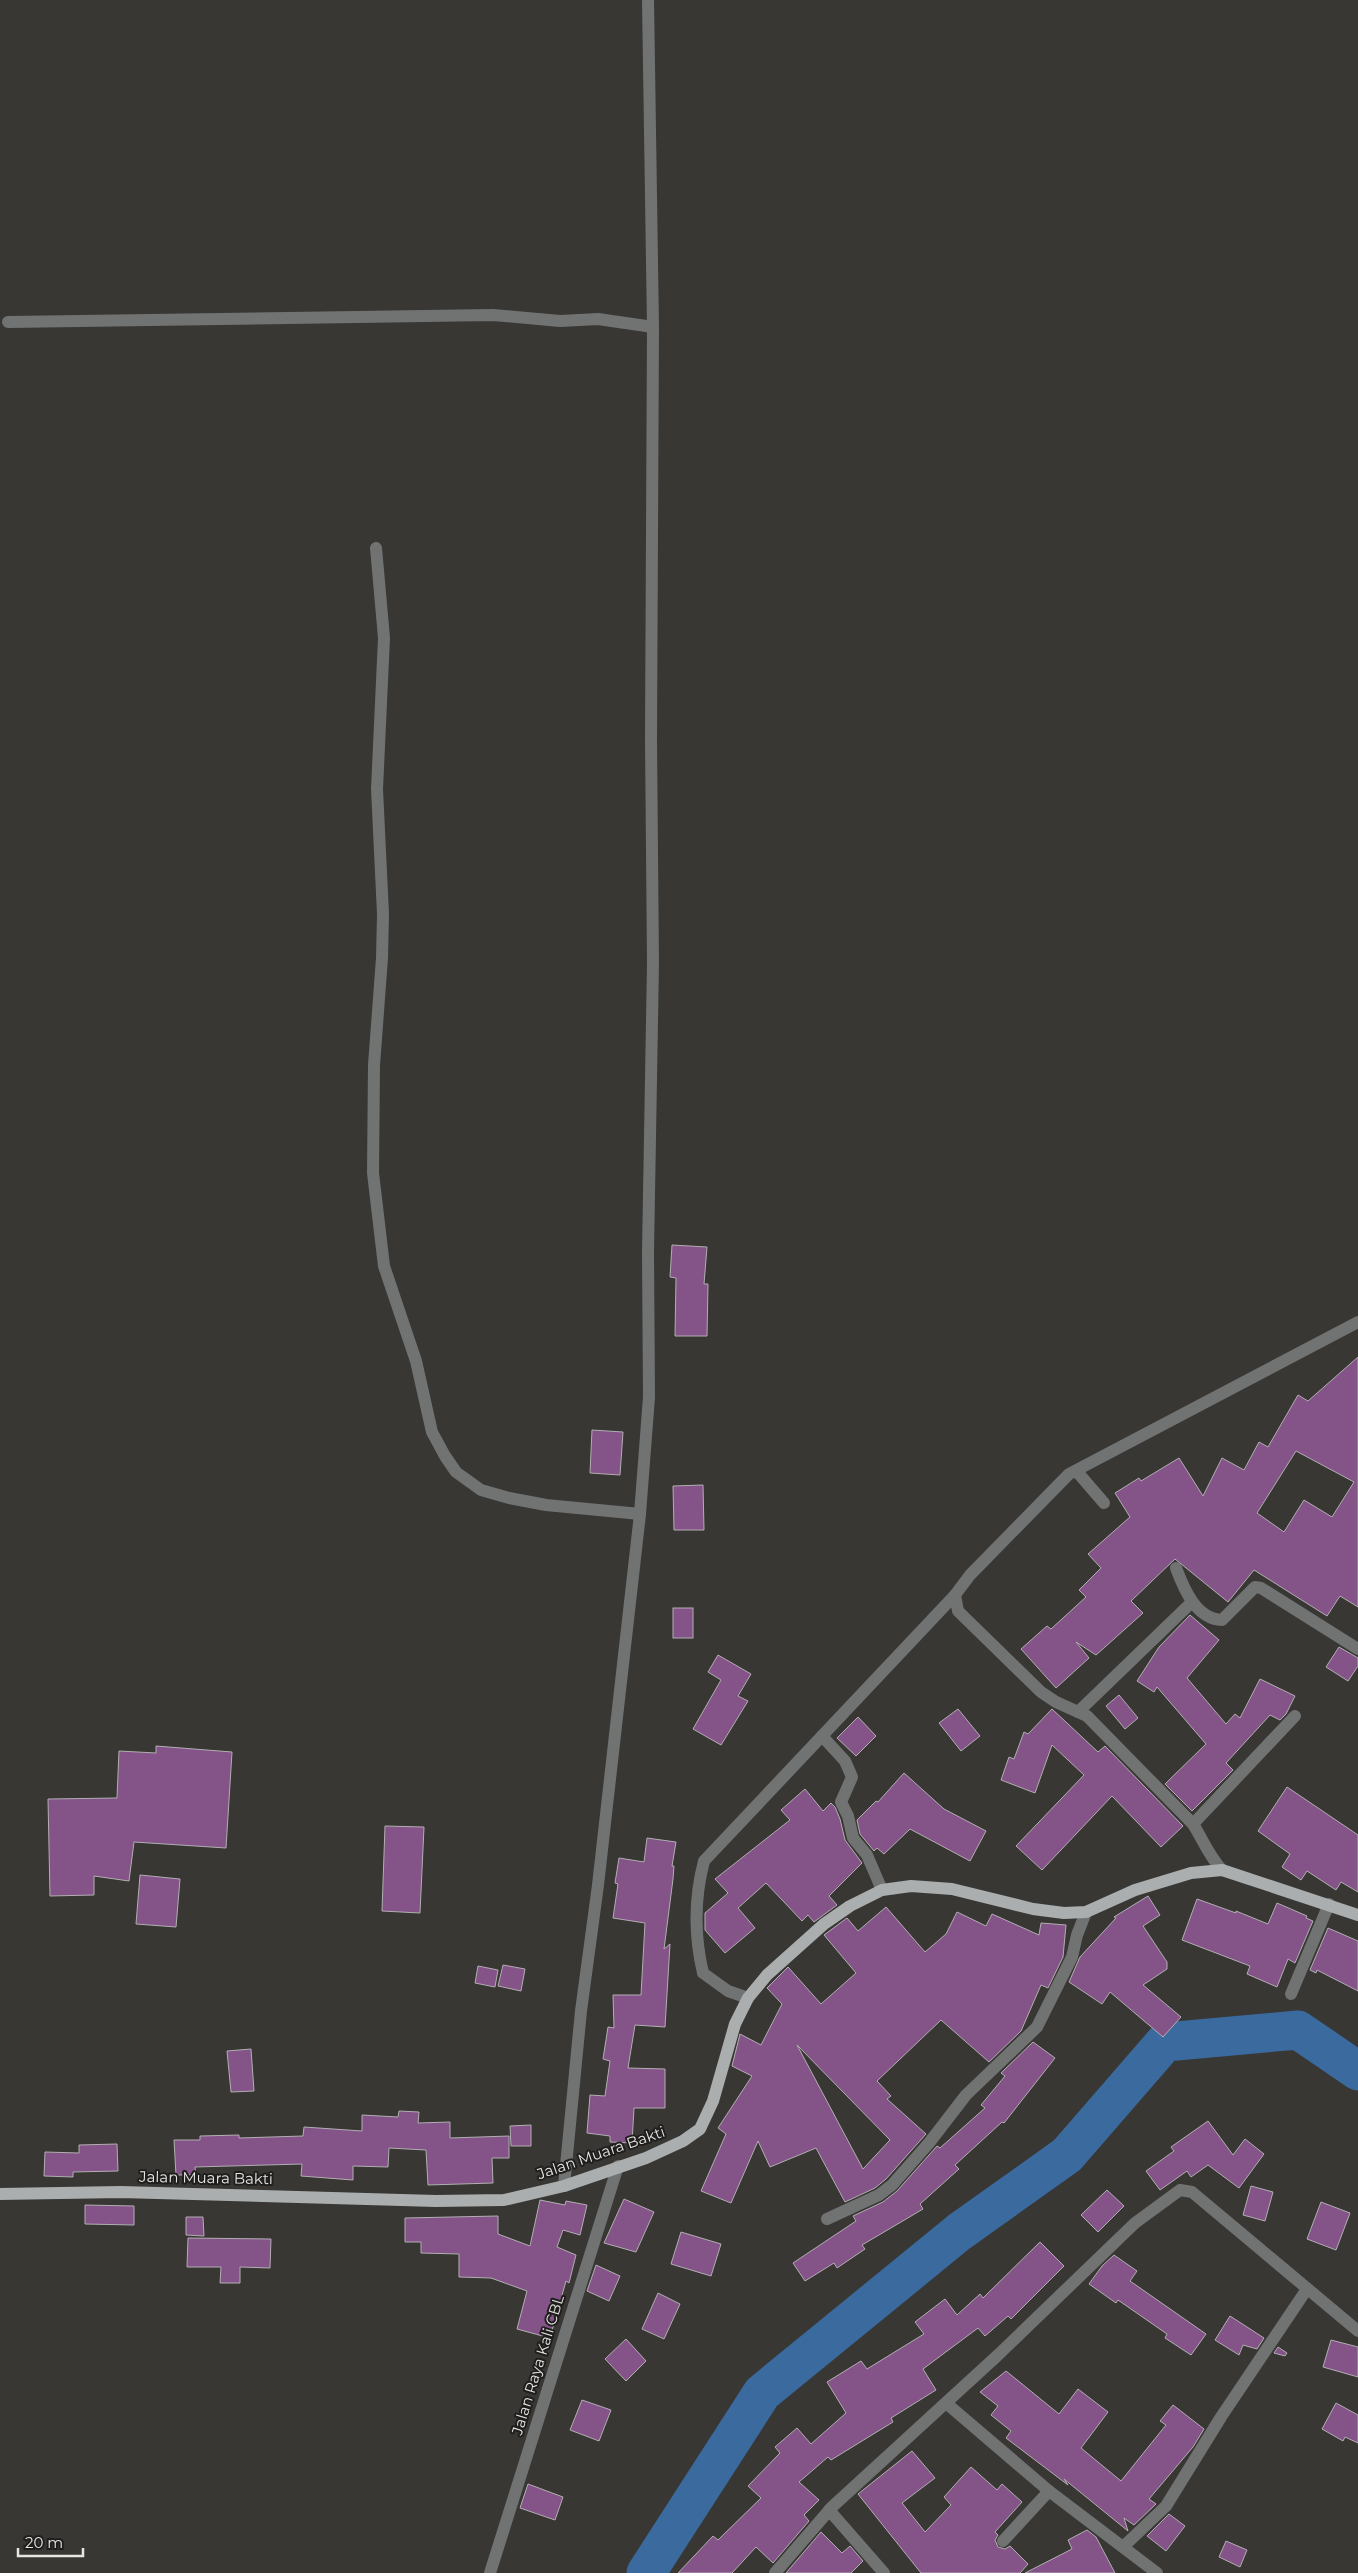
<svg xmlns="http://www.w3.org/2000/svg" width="1358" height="2573" viewBox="0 0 1358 2573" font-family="Montserrat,sans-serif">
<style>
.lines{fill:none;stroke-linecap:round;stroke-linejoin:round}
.river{stroke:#3a6a9e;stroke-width:39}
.building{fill:#845388;stroke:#b2afb2;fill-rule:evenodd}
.minor{stroke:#717373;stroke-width:12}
.major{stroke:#aaaeaf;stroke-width:12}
.labels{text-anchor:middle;stroke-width:4;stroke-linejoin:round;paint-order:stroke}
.street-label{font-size:15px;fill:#e5e5e3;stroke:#1f1e1d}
</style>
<rect width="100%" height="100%" fill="#383734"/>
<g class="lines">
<polyline class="river" points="646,2573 762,2393 959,2232 1067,2155 1165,2042 1298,2030 1358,2071"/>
</g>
<g class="building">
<polygon points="672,1245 707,1247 704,1284 708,1284 707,1336 675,1336 676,1278 670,1277"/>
<path d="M1358,1357v250l-18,-11 -13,20 -73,-46 -26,32 -53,-43 -44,42 12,12 -47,42 -20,-13 13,16 -33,30 -35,-39 26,-23 4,3 35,-32 -7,-7 22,-22 -13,-14 42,-37 -15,-24 24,-15 2,3 38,-23 24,38 19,-38 22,12 15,-28 9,5 30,-52 10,6zM1296,1451l58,31 -22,35 -28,-17 -20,32 -27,-19z"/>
<polygon points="592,1430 623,1432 620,1475 590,1473"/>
<polygon points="703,1485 704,1530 674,1530 673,1486"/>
<rect x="673" y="1608" width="20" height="30"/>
<polygon points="1190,1615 1219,1640 1187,1678 1226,1724 1235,1714 1240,1718 1260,1679 1295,1696 1286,1714 1280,1720 1270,1715 1226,1763 1233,1770 1192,1811 1165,1784 1206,1744 1157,1687 1154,1692 1137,1681 1159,1647"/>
<polygon points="1339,1647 1358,1658 1358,1666 1348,1681 1326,1667"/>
<polygon points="718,1655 751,1674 738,1696 748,1701 721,1745 693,1729 721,1680 708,1672"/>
<polygon points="1119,1695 1138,1718 1125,1729 1106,1706"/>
<polygon points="958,1709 980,1736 961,1751 939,1723"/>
<polygon points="1052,1709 1098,1752 1105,1746 1183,1826 1161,1847 1112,1796 1042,1870 1016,1846 1084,1775 1052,1745 1035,1793 1001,1780 1009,1757 1014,1759 1024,1732 1028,1734"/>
<polygon points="858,1717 876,1736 856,1756 837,1738"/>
<polygon points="156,1746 232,1752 226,1848 134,1842 129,1881 94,1876 94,1895 50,1896 48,1799 117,1798 119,1751 156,1753"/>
<polygon points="904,1773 944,1809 986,1831 970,1861 910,1829 884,1854 877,1848 874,1851 860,1834 857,1820 876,1801 878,1802"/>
<polygon points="1287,1787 1358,1835 1358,1892 1341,1882 1336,1890 1307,1871 1301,1880 1282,1867 1290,1854 1258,1831"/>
<polygon points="805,1789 823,1811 831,1803 835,1807 840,1819 845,1840 862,1863 829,1896 837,1905 814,1922 808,1915 802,1921 766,1883 738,1908 755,1928 725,1953 705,1930 705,1913 728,1893 715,1879 790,1820 781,1810"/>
<polygon points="385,1826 424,1827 420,1913 382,1911"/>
<polygon points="647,1838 676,1842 672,1866 674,1866 673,1879 664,1949 670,1944 665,2027 635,2025 628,2068 665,2069 665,2108 634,2108 632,2143 610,2142 610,2136 587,2133 590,2095 605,2096 610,2061 603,2059 608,2027 614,2028 613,1995 641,1995 645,1923 613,1918 618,1884 615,1883 619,1858 644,1862"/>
<polygon points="140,1875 180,1879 176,1927 136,1924"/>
<polygon points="1148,1896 1160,1915 1143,1926 1167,1962 1167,1969 1143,1985 1181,2017 1163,2037 1110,1992 1102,2004 1069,1982 1080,1957 1116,1918 1114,1917"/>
<polygon points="1197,1899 1236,1913 1236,1911 1268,1924 1277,1903 1307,1916 1306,1918 1313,1921 1295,1963 1288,1959 1277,1987 1247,1974 1250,1966 1182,1940"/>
<path d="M886,1907l39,45 21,-18 11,-22 29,14 6,-12 47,21 2,-12 25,2 -3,32 -15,31 -7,-3 -20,46 -32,31 -48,-42 -64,61 14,15 -4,3 39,35 -40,45 -11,9 -30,14 -29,-54 -46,19 -12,-26 -27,62 -30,-12 25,-57 -8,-6 34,-52 -20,-10 8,-32 21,11 21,-41 -15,-16 21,-21 33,37 35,-31 -32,-38 23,-17 11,13zM797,2045l93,95 -27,29z"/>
<polygon points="1328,1928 1358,1941 1358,1991 1317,1970 1316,1973 1310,1970"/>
<polygon points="503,1965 525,1969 521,1991 498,1986"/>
<polygon points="478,1966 498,1970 495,1987 475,1983"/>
<polygon points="1033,2042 1055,2058 1004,2123 1002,2122 955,2165 959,2169 920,2204 923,2209 862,2245 865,2249 837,2268 834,2263 805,2281 793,2263 856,2221 853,2216 883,2202 897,2191 937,2146 940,2148 985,2108 981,2105 1005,2076 1001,2073"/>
<polygon points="251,2049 254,2091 231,2092 227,2051"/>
<polygon points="399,2111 419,2112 418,2123 450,2122 450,2138 509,2136 509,2158 492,2158 493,2183 428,2185 426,2150 389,2148 388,2167 353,2166 353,2180 301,2176 302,2164 195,2167 196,2175 176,2175 174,2140 200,2140 200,2136 239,2135 239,2138 303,2136 304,2127 362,2131 362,2115 398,2117"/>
<polygon points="1208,2121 1233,2155 1245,2139 1264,2154 1239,2188 1208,2165 1191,2177 1187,2171 1160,2190 1146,2171 1174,2151 1171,2147"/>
<polygon points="531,2125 531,2146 511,2146 510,2126"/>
<polygon points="117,2144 118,2171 73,2172 73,2177 44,2176 45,2152 79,2153 79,2145"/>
<polygon points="1251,2186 1273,2192 1265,2221 1243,2215"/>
<polygon points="1107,2190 1124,2206 1098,2232 1081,2215"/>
<polygon points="624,2199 654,2212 636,2252 604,2243"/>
<polygon points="540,2200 565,2205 566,2201 587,2205 580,2235 563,2230 557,2247 576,2255 569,2283 566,2281 550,2338 517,2329 527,2291 491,2278 459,2277 459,2254 421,2253 421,2242 405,2242 405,2218 498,2216 498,2234 530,2246"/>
<polygon points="1321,2202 1350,2213 1336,2250 1307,2239"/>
<polygon points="85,2205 134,2206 134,2225 85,2224"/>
<polygon points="186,2217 203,2217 204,2236 186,2235"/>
<polygon points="681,2232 721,2244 711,2276 671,2264"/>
<polygon points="188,2238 271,2239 270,2268 240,2267 240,2283 220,2283 221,2267 187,2267"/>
<polygon points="1040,2242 1064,2266 1011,2319 1008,2316 985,2336 978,2328 923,2369 936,2390 891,2418 893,2422 831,2460 828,2457 799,2482 819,2500 804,2515 809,2521 773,2563 756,2547 732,2573 678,2573 713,2536 718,2540 761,2498 748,2486 780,2453 775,2447 797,2428 811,2444 846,2413 827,2382 861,2361 867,2369 924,2334 915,2322 945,2299 957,2315 980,2294 983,2298"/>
<polygon points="1114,2255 1137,2271 1130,2281 1206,2334 1191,2355 1165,2338 1167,2334 1118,2300 1116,2303 1089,2284 1102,2266"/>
<polygon points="596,2265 620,2276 609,2301 587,2291"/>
<polygon points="658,2293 680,2304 664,2339 642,2329"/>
<polygon points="1230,2316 1264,2338 1257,2349 1243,2345 1239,2355 1215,2340"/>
<polygon points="626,2339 646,2361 626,2381 605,2359"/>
<polygon points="1331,2340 1358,2347 1358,2377 1323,2367"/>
<polygon points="1278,2347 1287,2353 1285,2356 1274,2353"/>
<polygon points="1006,2371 1059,2414 1078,2389 1108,2412 1081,2448 1121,2481 1166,2425 1160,2421 1173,2405 1204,2429 1193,2447 1149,2499 1156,2504 1134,2525 1124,2518 1128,2531 1064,2479 1068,2485 1006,2438 1011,2431 991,2415 998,2406 980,2392"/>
<polygon points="582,2400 611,2410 599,2441 570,2430"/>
<polygon points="1336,2403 1358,2415 1358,2443 1345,2437 1343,2441 1322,2429"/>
<polygon points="912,2451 935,2478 902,2503 925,2532 951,2505 944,2497 971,2467 997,2490 1002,2484 1022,2502 995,2532 998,2535 995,2540 998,2547 1005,2549 1010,2546 1028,2564 1020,2573 921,2573 858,2494"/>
<polygon points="528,2484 563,2497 555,2520 520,2508"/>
<polygon points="1169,2514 1185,2526 1166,2551 1147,2536"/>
<polygon points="1087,2530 1096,2537 1115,2573 1025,2573 1072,2549 1068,2540"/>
<polygon points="821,2532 842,2553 850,2546 863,2561 851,2573 786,2573"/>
<polygon points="1226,2541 1247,2550 1240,2567 1219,2557"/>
</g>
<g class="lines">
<g class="minor">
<polyline points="8,322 493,315 560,321 598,319 653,327"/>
<polyline points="376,548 384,638 377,789 383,914 382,958 374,1065 373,1173 384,1266 416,1361 432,1432 445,1456 456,1472 481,1490 509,1498 546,1505 640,1514"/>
<polyline points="1075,1472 1079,1474 1104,1503"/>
<path d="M1176,1568c8,21 20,51 46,52l33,-33 6,1 97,61"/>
<path d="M955,1595l3,16 83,81 15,10 31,14 106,108c10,16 16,32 29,46"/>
<polyline points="1078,1712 1192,1602"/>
<polyline points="822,1736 845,1761 852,1777 841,1802 848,1816 853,1838 867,1855 882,1890"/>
<polyline points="1193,1824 1295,1716"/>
<polyline points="1291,1994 1329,1904"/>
<path d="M748,1998l-20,-7 -25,-18c-9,-38 -9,-74 1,-112l251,-266 15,-20 99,-101 289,-152"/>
<polyline points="564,2186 581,2011 598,1885 640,1514 649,1397 648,1252 653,963 651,739 653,327 648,0"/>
<polyline points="827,2219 879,2195 892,2185 929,2143 966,2095 1037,2027 1072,1957 1077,1935 1086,1912"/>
<polyline points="946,2403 1049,2491 1157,2573"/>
<polyline points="829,2510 884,2573"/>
<polyline points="1003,2541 1049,2491"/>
<polyline points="1124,2546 1166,2506 1221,2417 1307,2289"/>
<polyline points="490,2573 618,2166"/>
<polyline points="775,2573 832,2507 998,2355 1135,2223 1180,2190 1192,2192 1358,2331"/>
</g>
<polyline class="major" points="0,2194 121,2192 436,2201 504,2200 564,2186 646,2158 683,2141 700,2129 713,2101 735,2024 748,1998 767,1975 824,1924 850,1906 882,1890 911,1886 952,1889 1033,1909 1064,1913 1086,1912 1135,1890 1191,1873 1222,1870 1358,1915"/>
</g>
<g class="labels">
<g class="street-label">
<text transform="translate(601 2153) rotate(-19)" y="5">Jalan Muara Bakti</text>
<text transform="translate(206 2178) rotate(1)" y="5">Jalan Muara Bakti</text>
<text transform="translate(538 2365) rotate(-73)" y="5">Jalan Raya Kali CBL</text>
</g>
</g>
<path d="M18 2548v8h65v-8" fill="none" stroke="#e5e5e3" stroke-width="2.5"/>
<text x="25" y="2548" font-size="15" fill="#e5e5e3" stroke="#1f1e1d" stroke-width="4" paint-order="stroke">20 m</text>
</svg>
